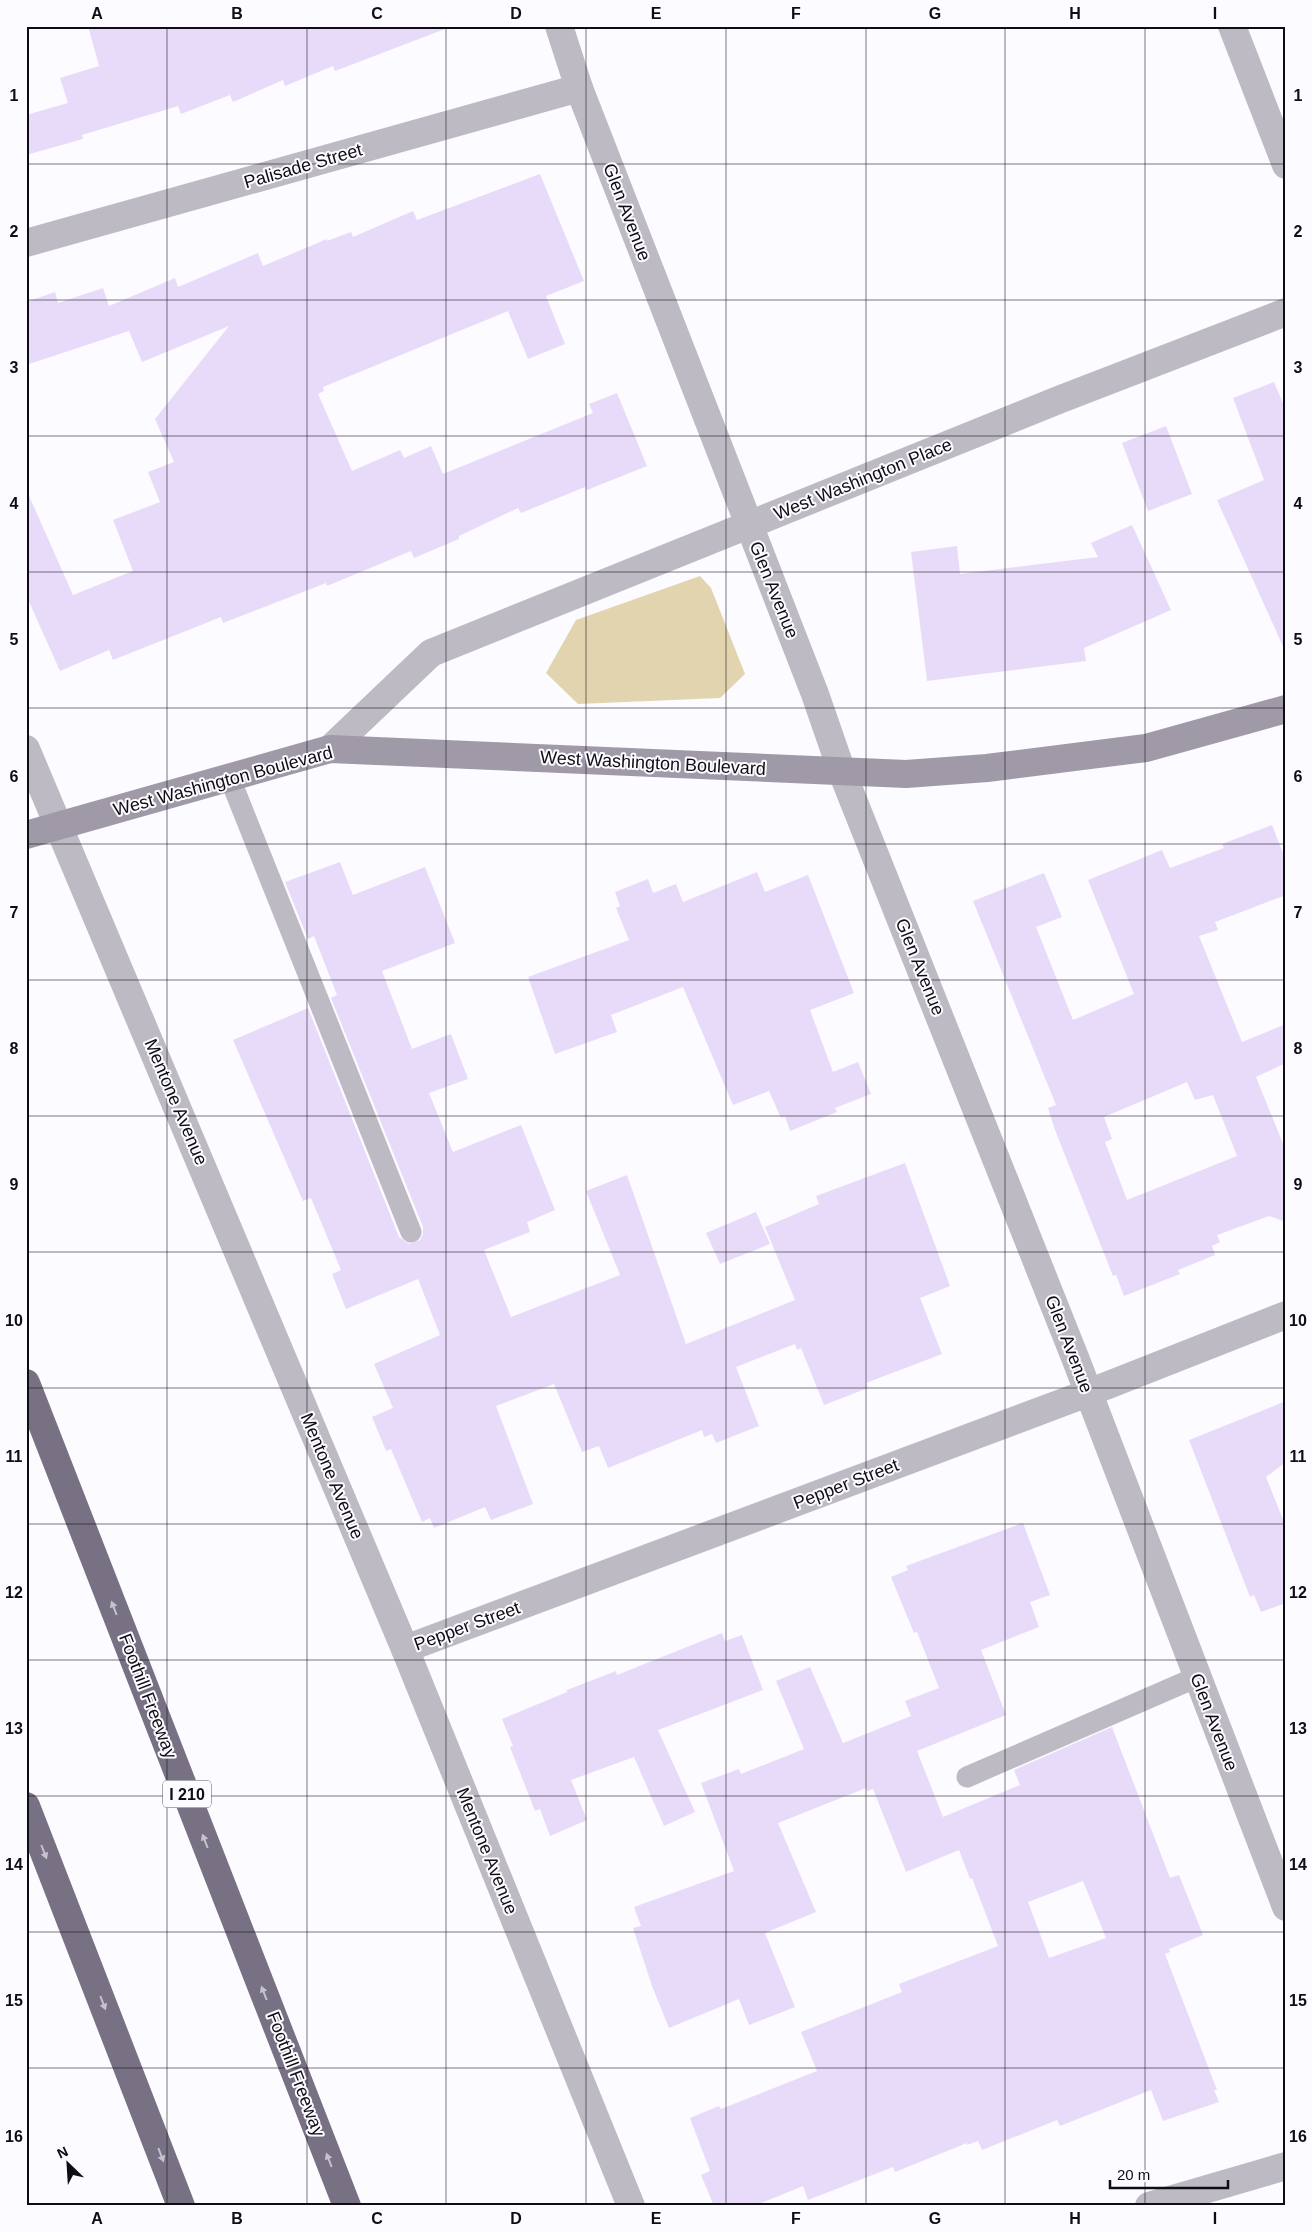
<svg xmlns="http://www.w3.org/2000/svg" width="1312" height="2232" viewBox="0 0 1312 2232" font-family="Helvetica,sans-serif">
<style>
.green{fill:#e1d4af}
.building{fill:#e8dbfa;fill-rule:evenodd}
.lines{fill:none;stroke-linecap:round;stroke-linejoin:round}
.service{stroke:#bebac4;stroke-width:21}
.minor{stroke:#bebac4;stroke-width:28}
.secondary{stroke:#a09aa8;stroke-width:28}
.motorway{stroke:#787083;stroke-width:28}
.oneway{fill:#c7c3cd}
.grid{fill:none;stroke:#0f0c13;stroke-width:1;stroke-opacity:0.55}
.labels{text-anchor:middle;stroke-width:4;stroke-linejoin:round;paint-order:stroke}
.shield{fill:#fcfbff;stroke:#56545a;stroke-width:1}
.shield-label{font-size:16px;font-weight:bold;fill:#0f0c13}
.street-label{font-size:18px;fill:#0f0c13;stroke:#fcfbff}
.neatline{fill:none;stroke:#0f0c13;stroke-width:2}
.grid-label{font-size:16px;text-anchor:middle;font-weight:bold;fill:#0f0c13}
</style>
<rect width="100%" height="100%" fill="#fcfbff"/>
<polygon class="green" points="700,576 711,588 745,674 720,698 578,704 546,673 576,620"/>
<g class="building">
<polygon points="88,26 445,26 445,29 335,71 333,66 285,86 283,80 233,102 230,95 181,114 178,106 82,135 83,139 26,155 26,115 68,103 60,78 99,66"/>
<polygon points="540,174 584,281 546,296 565,344 528,359 508,311 323,387 324,391 318,394 352,471 400,450 404,458 431,446 443,474 593,413 589,404 617,393 647,466 587,490 585,487 521,513 518,508 459,536 459,539 414,558 411,551 327,586 326,583 223,623 221,617 113,660 109,650 60,671 26,595 26,489 73,595 133,571 113,520 160,502 148,472 174,462 155,419 229,326 142,362 129,331 26,365 26,302 55,292 58,303 103,288 109,306 175,278 178,287 258,253 263,266 327,239 327,241 351,232 353,237 413,211 417,220"/>
<polygon points="1274,382 1286,410 1286,653 1217,500 1264,480 1233,398"/>
<polygon points="1166,426 1192,494 1148,511 1122,443"/>
<polygon points="1132,525 1171,610 1084,648 1086,661 927,681 911,552 957,546 960,574 1098,557 1091,543"/>
<path d="M1272,825l14,36v34l-71,27 3,8 -19,6 43,106 44,-18v39l-30,14 30,74v71l-17,-6 -52,19 3,7 -8,4 3,9 -37,15 2,4 -56,22 -8,-21 -3,1 -58,-146 -7,-22 8,-3 -83,-204 71,-28 18,44 -26,10 37,93 61,-26 -46,-114 74,-30 8,18 54,-20 -2,-4zM1187,1082l8,18 18,-5 24,61 -110,44 -22,-58 7,-3 -8,-22z"/>
<polygon points="340,862 353,895 425,867 455,943 382,971 412,1049 451,1034 468,1079 429,1093 453,1152 521,1125 555,1210 527,1222 530,1232 484,1250 511,1317 620,1275 586,1191 627,1175 686,1344 795,1300 765,1227 819,1204 816,1196 905,1163 950,1286 920,1298 942,1354 866,1383 868,1388 824,1405 801,1348 797,1350 795,1344 736,1367 759,1426 716,1443 712,1434 704,1437 702,1430 608,1468 599,1446 582,1452 554,1384 496,1406 533,1504 491,1520 485,1507 434,1528 430,1518 422,1522 391,1449 386,1451 372,1417 393,1408 374,1364 440,1335 418,1279 346,1309 332,1274 341,1270 311,1198 303,1201 233,1040 308,1008 399,1237 409,1244 420,1240 423,1234 423,1227 331,998 337,995 314,936 308,939 285,882"/>
<polygon points="757,872 765,892 808,875 854,993 810,1010 833,1072 858,1062 871,1094 835,1108 837,1112 790,1131 785,1116 781,1118 769,1091 733,1105 683,987 611,1015 617,1032 555,1054 528,977 629,940 616,908 620,906 615,892 648,879 653,893 676,884 683,902"/>
<polygon points="756,1212 770,1244 720,1264 706,1233"/>
<polygon points="1286,1401 1286,1462 1266,1477 1286,1527 1286,1603 1261,1612 1254,1595 1250,1597 1189,1440"/>
<path d="M1023,1523l27,72 -20,7 9,25 -58,23 25,65 -89,36 26,66 77,-32 -6,-15 98,-43 58,151 9,-3 24,60 -34,14 1,3 -5,2 52,136h-3l5,12 -56,19 -12,-31 -91,36 -3,-6 -75,30 -4,-9 -11,4v-2l-72,29 -2,-5 -85,33 -5,-14 -49,20h-40l-13,-31 9,-4 -20,-53 29,-12 2,3 96,-38 -16,-39 101,-40 -3,-8 99,-38 -26,-68 -2,1 -11,-29 -53,22 -33,-83 -6,2 -1,-3 -88,35 38,89 -51,21 30,74 -46,18 -10,-26 -70,29 -17,-42 -19,-58 8,-2 -7,-19 100,-36 -33,-88 38,-14 2,5 63,-25 -28,-68 34,-14 33,76 68,-27 -6,-15 34,-13 -22,-56 -3,1 -23,-56 17,-7 -2,-4zM1083,1881l23,57 -57,20 -21,-56z"/>
<polygon points="722,1633 725,1641 742,1635 763,1690 658,1730 695,1812 664,1826 634,1757 571,1780 587,1820 550,1836 540,1809 535,1811 510,1747 513,1746 502,1719 567,1692 567,1690 616,1671 617,1675"/>
</g>
<g class="lines">
<g class="service">
<polyline points="229,776 411,1232"/>
<polyline points="967,1777 1197,1677"/>
</g>
<g class="minor">
<polyline points="559,26 579,88 815,694 842,772 1076,1360 1286,1907"/>
<polyline points="1232,26 1286,165"/>
<polyline points="26,243 579,88"/>
<polyline points="26,749 405,1649 631,2206"/>
<polyline points="330,749 431,653 1061,399 1286,312"/>
<polyline points="405,1649 1088,1393 1286,1315"/>
<polyline points="1149,2206 1286,2166"/>
</g>
<polyline class="secondary" points="26,835 330,749 906,774 987,768 1146,748 1286,709"/>
<g class="motorway">
<polyline points="26,1383 347,2206"/>
<polyline points="26,1806 181,2206"/>
</g>
</g>
<defs><path id="oneway-solid" d="M-6-.8H1V-3.2L6.5 0L1 3.2V.8H-6Z" transform="scale(1.25)"/></defs>
<g class="oneway">
<use href="#oneway-solid" transform="translate(114 1608) rotate(-111)"/>
<use href="#oneway-solid" transform="translate(205 1841) rotate(-111)"/>
<use href="#oneway-solid" transform="translate(44 1852) rotate(69)"/>
<use href="#oneway-solid" transform="translate(264 1993) rotate(-111)"/>
<use href="#oneway-solid" transform="translate(103 2003) rotate(69)"/>
<use href="#oneway-solid" transform="translate(161 2155) rotate(69)"/>
<use href="#oneway-solid" transform="translate(329 2160) rotate(-111)"/>
</g>
<path class="grid" d="M167,26v2180M307,26v2180M446,26v2180M586,26v2180M726,26v2180M866,26v2180M1005,26v2180M1145,26v2180M26,164h1260M26,300h1260M26,436h1260M26,572h1260M26,708h1260M26,844h1260M26,980h1260M26,1116h1260M26,1252h1260M26,1388h1260M26,1524h1260M26,1660h1260M26,1796h1260M26,1932h1260M26,2068h1260"/>
<g class="labels">
<rect class="shield" x="163" y="1780.5" width="48" height="27" rx="4"/>
<g class="shield-label">
<text x="187" y="1800">I 210</text>
</g>
<g class="street-label">
<text transform="translate(303 166) rotate(-16)" y="6">Palisade Street</text>
<text transform="translate(627 212) rotate(69)" y="6">Glen Avenue</text>
<text transform="translate(863 479) rotate(-22)" y="6">West Washington Place</text>
<text transform="translate(774 590) rotate(68)" y="6">Glen Avenue</text>
<text transform="translate(653 763) rotate(3)" y="6">West Washington Boulevard</text>
<text transform="translate(223 781) rotate(-15)" y="6">West Washington Boulevard</text>
<text transform="translate(920 967) rotate(68)" y="6">Glen Avenue</text>
<text transform="translate(176 1102) rotate(67)" y="6">Mentone Avenue</text>
<text transform="translate(1069 1344) rotate(69)" y="6">Glen Avenue</text>
<text transform="translate(332 1476) rotate(67)" y="6">Mentone Avenue</text>
<text transform="translate(846 1484) rotate(-21)" y="6">Pepper Street</text>
<text transform="translate(467 1626) rotate(-20)" y="6">Pepper Street</text>
<text transform="translate(148 1696) rotate(69)" y="6">Foothill Freeway</text>
<text transform="translate(1214 1722) rotate(69)" y="6">Glen Avenue</text>
<text transform="translate(487 1851) rotate(68)" y="6">Mentone Avenue</text>
<text transform="translate(296 2074) rotate(69)" y="6">Foothill Freeway</text>
</g>
</g>
<rect width="1312" height="2232" fill="none" stroke="#fcfbff" stroke-width="55"/>
<g transform="translate(68 2164) rotate(335)" stroke="#fcfbff" stroke-width="4" paint-order="stroke">
<path d="M0-4L9 19L0 12L-9 19Z" fill="#0f0c13"/>
<text y="-8" font-size="14" font-weight="bold" text-anchor="middle" fill="#0f0c13">N</text>
</g>
<path d="M1110 2180v8h118v-8" fill="none" stroke="#0f0c13" stroke-width="2.5"/>
<text x="1117" y="2180" font-size="15" fill="#0f0c13" stroke="#fcfbff" stroke-width="4" paint-order="stroke">20 m</text>
<rect x="28" y="28" width="1256" height="2176" class="neatline"/>
<g class="grid-label">
<text x="97" y="19">A</text>
<text x="237" y="19">B</text>
<text x="377" y="19">C</text>
<text x="516" y="19">D</text>
<text x="656" y="19">E</text>
<text x="796" y="19">F</text>
<text x="935" y="19">G</text>
<text x="1075" y="19">H</text>
<text x="1215" y="19">I</text>
<text x="14" y="101">1</text>
<text x="1298" y="101">1</text>
<text x="14" y="237">2</text>
<text x="1298" y="237">2</text>
<text x="14" y="373">3</text>
<text x="1298" y="373">3</text>
<text x="14" y="509">4</text>
<text x="1298" y="509">4</text>
<text x="14" y="645">5</text>
<text x="1298" y="645">5</text>
<text x="14" y="782">6</text>
<text x="1298" y="782">6</text>
<text x="14" y="918">7</text>
<text x="1298" y="918">7</text>
<text x="14" y="1054">8</text>
<text x="1298" y="1054">8</text>
<text x="14" y="1190">9</text>
<text x="1298" y="1190">9</text>
<text x="14" y="1326">10</text>
<text x="1298" y="1326">10</text>
<text x="14" y="1462">11</text>
<text x="1298" y="1462">11</text>
<text x="14" y="1598">12</text>
<text x="1298" y="1598">12</text>
<text x="14" y="1734">13</text>
<text x="1298" y="1734">13</text>
<text x="14" y="1870">14</text>
<text x="1298" y="1870">14</text>
<text x="14" y="2006">15</text>
<text x="1298" y="2006">15</text>
<text x="14" y="2142">16</text>
<text x="1298" y="2142">16</text>
<text x="97" y="2224">A</text>
<text x="237" y="2224">B</text>
<text x="377" y="2224">C</text>
<text x="516" y="2224">D</text>
<text x="656" y="2224">E</text>
<text x="796" y="2224">F</text>
<text x="935" y="2224">G</text>
<text x="1075" y="2224">H</text>
<text x="1215" y="2224">I</text>
</g>
</svg>
